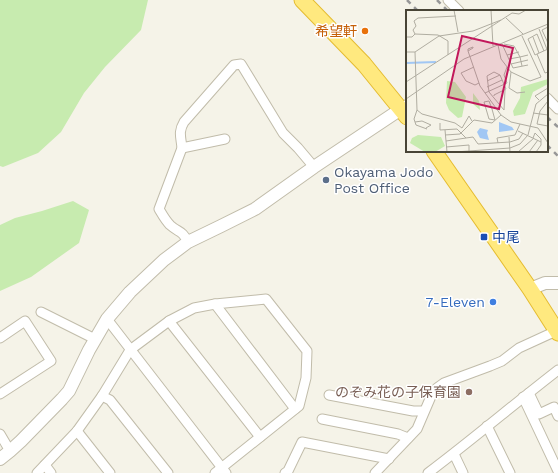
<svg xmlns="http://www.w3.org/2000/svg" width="558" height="473" viewBox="0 0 558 473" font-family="'Work Sans','Noto Sans JP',sans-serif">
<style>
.green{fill:#c7ebaf}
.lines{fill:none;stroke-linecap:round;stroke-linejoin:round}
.minor-casing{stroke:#c1bcaa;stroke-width:11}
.tertiary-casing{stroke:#c1bcaa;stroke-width:14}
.trunk-casing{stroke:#e5bc31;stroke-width:17}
.minor{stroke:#fff;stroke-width:9}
.tertiary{stroke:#fff;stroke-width:12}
.trunk{stroke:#ffe97f;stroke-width:15}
.rail{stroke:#979797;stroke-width:2.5;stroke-dasharray:5 5;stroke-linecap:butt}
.food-dot{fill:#e8710a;stroke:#fff;stroke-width:1.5}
.service-dot{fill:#5c6f8a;stroke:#fff;stroke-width:1.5}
.transit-dot{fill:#1a4fb4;stroke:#fff;stroke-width:1.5}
.shop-dot{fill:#3f7fe0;stroke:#fff;stroke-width:1.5}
.education-dot{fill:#8d6e63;stroke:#fff;stroke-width:1.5}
.labels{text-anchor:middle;stroke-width:3;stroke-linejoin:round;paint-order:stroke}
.food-label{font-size:14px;fill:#c56008;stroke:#fff;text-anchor:end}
.service-label{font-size:14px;fill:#4e5e75;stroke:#fff;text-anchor:start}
.transit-label{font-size:14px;fill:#164399;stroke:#fff;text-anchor:start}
.shop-label{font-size:14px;fill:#366cbe;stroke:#fff;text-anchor:end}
.education-label{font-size:14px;fill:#785e54;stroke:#fff;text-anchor:end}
.inset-river{fill:none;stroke:#a1c7f4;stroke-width:2}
.inset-road{fill:none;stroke:#b0ada1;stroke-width:1}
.view{fill:#c2185b;fill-opacity:0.15;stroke:#c2185b;stroke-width:2}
.inset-edge{fill:none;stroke:#484436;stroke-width:2}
</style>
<rect width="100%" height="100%" fill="#f5f3e8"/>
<g class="green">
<polygon points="0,0 148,0 141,30 105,67 84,93 61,132 38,153 3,167 0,166"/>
<polygon points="73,201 89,210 79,243 31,277 0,291 0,225 15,218 42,211"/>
</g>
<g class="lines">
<g class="minor-casing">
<g id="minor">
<polyline points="448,0 459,11"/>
<polyline points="547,98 558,109"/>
<polyline points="182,148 225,139"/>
<path d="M188,242c-6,-12 -9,-9 -18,-17 -5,-5 -8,-11 -11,-16l23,-61c-1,-11 -4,-16 2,-26l50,-57 7,-1 42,69 15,15 16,19"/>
<polyline points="215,304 295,409"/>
<polyline points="41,312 95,339"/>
<polyline points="107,319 226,473"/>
<polyline points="169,321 260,437"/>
<polyline points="0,338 25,321 51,361 0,394"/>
<polyline points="529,393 539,414 554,407 558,416"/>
<polyline points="329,395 413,411 424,411"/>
<polyline points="102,396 110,400 168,473"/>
<polyline points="523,397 558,471"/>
<polyline points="322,419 398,434 408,438"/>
<polyline points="487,426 510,473"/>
<polyline points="77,431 110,473"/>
<polyline points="0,434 10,451"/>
<polyline points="454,454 463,473"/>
<polyline points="45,465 51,473"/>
<polyline points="37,473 77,431 102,396 130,350 169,321 194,308 215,304 266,299 307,351 306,378 299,406 215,473"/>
<polyline points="285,473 288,471 302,442 389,459"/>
<polyline points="375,473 417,429 432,394 437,388 444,383 490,366 502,361 519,348 556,331"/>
<path d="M428,473c44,-33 86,-69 130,-103"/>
</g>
</g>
<g class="tertiary-casing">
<g id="tertiary">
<polyline points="530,289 545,283 558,283"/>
<polyline points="0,459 10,451 21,441 62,399 69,391 89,350 107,319 130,292 164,260 188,242 221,226 255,209 314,167 401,109 407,106"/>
</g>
</g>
<g class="trunk-casing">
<g id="trunk">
<polyline points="302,0 364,64 407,117"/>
<polyline points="434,151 530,289 558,333"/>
</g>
</g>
<use href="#minor" class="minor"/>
<use href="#tertiary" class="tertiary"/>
<use href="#trunk" class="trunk"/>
<g class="rail">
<polyline points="407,0 418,11"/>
<polyline points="437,0 448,11"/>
<polyline points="547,117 558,127"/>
<polyline points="547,145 558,156"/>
</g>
</g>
<circle class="food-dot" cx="365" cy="31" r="4"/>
<circle class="service-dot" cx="326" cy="180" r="4"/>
<rect class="transit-dot" x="480" y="233" width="8" height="8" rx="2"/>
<circle class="shop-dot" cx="493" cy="302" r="4"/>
<circle class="education-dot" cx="469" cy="392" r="4"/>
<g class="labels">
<g class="food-label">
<text x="357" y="36">希望軒</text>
</g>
<g class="service-label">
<text x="334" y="177">Okayama Jodo<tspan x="334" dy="16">Post Office</tspan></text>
</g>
<g class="transit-label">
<text x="492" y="242">中尾</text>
</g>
<g class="shop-label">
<text x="485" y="307">7-Eleven</text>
</g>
<g class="education-label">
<text x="461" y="397">のぞみ花の子保育園</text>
</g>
</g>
<g transform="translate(406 10)">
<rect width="142" height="142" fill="#f5f3e8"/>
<path d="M142,69v5l-15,8 -8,22 -11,2 -1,-5 7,-13 1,-11zM41,71l8,1 11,15 -4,20 -4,1 -9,-8 -3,-7zM67,83l6,8 1,9 -7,-6zM12,125l23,2 4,9 -10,6h-10l-15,-9 2,-5z" fill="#c7ebaf"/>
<path d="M93,112l13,5 2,3 -15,2zM74,118l8,2 -1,3 2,7 -9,-2 -3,-6z" fill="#a1c7f4"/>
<path class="inset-river" d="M0,53l30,-1"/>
<path class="inset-road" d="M48,0l4,22M85,0l2,36M100,8l17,16M142,17l-6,3 6,13M133,19l9,23M9,24l-2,-4 3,-4 -2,-5 4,-3 38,-2M0,27h6l3,-3 23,1 10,6v14M127,27l6,16M96,34l11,24 15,-3M98,34l10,2 6,11 8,-2M92,35l3,14 10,13 -2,16 8,5 8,-1M67,37v1l-5,3v-2zM62,41l12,35 21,29 10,7 27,6 10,15M138,41l-7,-17 -9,5 7,16 2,-1 11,-5M0,42h9l24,-16 34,-5 28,-11M9,42l2,58 -3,9 2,6 11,4M131,44l8,19 3,-1M101,45l12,-3M103,49l11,-2 2,9M105,54l17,-4M68,57l-13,6 5,8 9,4 4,-2M105,62l19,9 11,-4 -19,-41M81,71l13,-6M0,72l106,-69 7,1 7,-4M81,77l15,-7M79,83l22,-10 -3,-8 3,-8M88,86v-1l12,-6 -6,-14 -6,-3 -7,4 2,16 15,18 1,-20M0,89l58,-40 84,-35M133,90l-4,-4 13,-8M83,91l3,8 3,11 -6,-1 -5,-17zM142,91l-8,10 -3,13 11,2M11,100l5,4 33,9 7,5 7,-12 3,5M127,103l15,2M9,112l7,-1 9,4 -5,3M34,113v7l17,-1 9,9 -20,3M39,120l2,22M112,121l23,11M39,125l15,-1 14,-14 18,3 9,-8M103,127l1,15M60,128l7,-1 5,7 32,-2 9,-3 4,-6M127,128l2,-5 6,6v6l-5,7M92,133l-1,-5 18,-3 5,-11M40,137l23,-2v6M49,142l55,-4 10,-4 8,-9 8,-31 12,-10M112,142l16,-14M123,142l9,-12"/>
<path class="view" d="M56,26l51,12 -14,61 -51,-12z"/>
<rect width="142" height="142" class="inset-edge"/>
</g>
</svg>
